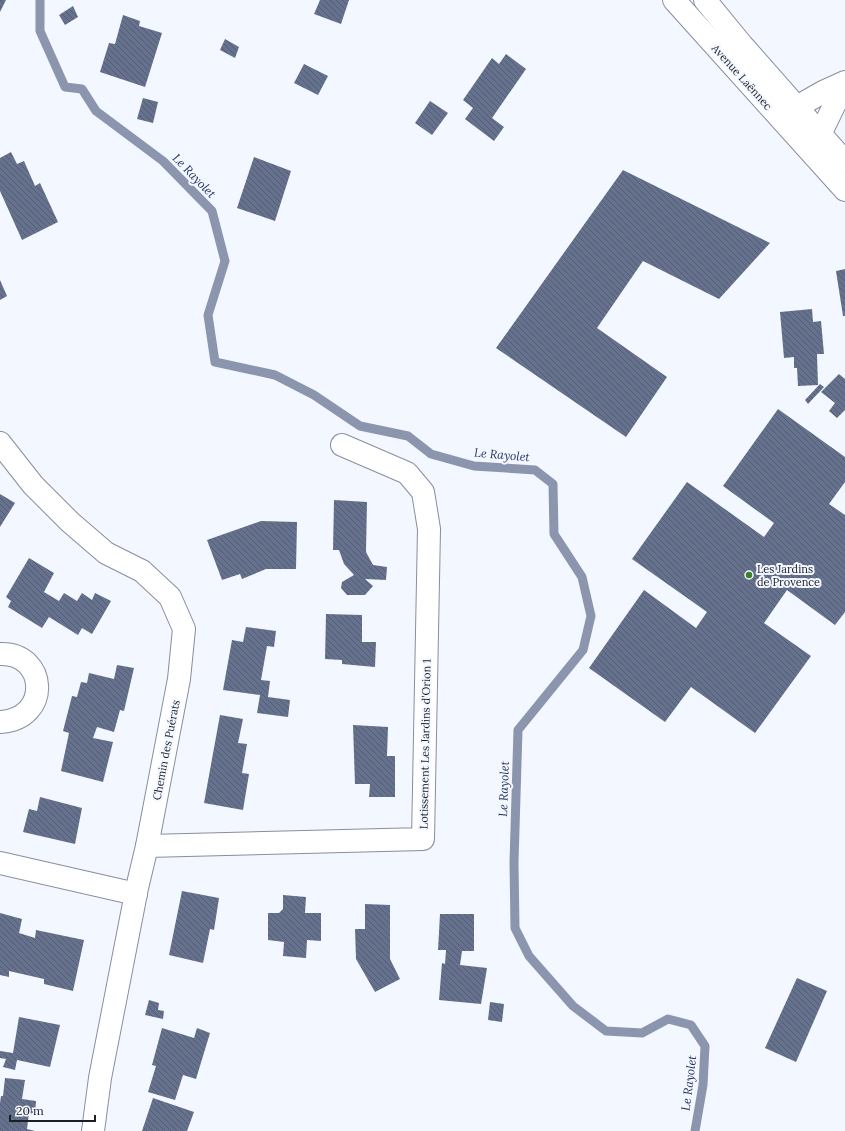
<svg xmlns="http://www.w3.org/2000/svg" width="845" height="1131" viewBox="0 0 845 1131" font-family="Lora,serif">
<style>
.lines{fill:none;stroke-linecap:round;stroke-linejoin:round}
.stream{stroke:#8b95ad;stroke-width:9}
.building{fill:url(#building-back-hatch)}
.minor-casing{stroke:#878ea0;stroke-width:24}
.major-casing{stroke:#878ea0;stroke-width:24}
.minor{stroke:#fff;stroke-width:22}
.major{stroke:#fff;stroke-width:22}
.poi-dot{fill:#3b8126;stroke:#f3f7ff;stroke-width:1.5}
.labels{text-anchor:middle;stroke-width:4;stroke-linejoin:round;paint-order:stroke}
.street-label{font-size:11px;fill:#1c1e25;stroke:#f3f7ff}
.poi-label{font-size:11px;fill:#1c1e25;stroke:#f3f7ff;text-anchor:start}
.water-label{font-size:12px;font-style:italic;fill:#23325b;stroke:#f3f7ff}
</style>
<defs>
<pattern id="building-back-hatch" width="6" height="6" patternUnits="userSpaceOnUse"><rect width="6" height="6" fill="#66728d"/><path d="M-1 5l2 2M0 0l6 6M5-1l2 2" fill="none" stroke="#535d73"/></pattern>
</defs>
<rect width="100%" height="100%" fill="#f3f7ff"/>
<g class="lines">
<polyline class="stream" points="40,0 40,31 65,87 82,89 96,111 163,161 212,211 225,261 208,315 215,362 275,375 314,395 360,426 408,436 431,454 474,466 535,470 553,484 554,534 582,577 591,616 583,650 518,730 514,862 515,928 529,956 573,1006 606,1031 642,1033 668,1019 691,1025 705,1046 703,1085 695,1131"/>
</g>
<g class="building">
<polygon points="0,0 6,0 0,12"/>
<polygon points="320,0 349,0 341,24 314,14"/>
<polygon points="73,6 78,17 65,25 59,15"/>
<polygon points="123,15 140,21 139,26 162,33 145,87 100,72 109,43 115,44"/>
<polygon points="225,39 239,47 235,58 220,50"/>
<polygon points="506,54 526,69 492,118 504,127 494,141 465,119 473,108 463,100 492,58 499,64"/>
<polygon points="304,64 328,76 318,95 294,83"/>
<polygon points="143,98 158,102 153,123 137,119"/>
<polygon points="430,101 448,113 432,135 415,123"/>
<polygon points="11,152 17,164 24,161 35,186 40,183 58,222 22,240 0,191 0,158"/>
<polygon points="254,157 291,171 275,221 237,208"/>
<polygon points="623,170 770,243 719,299 643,261 597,328 667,377 626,437 496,348"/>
<polygon points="845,269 845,316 843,316 836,271"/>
<polygon points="0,280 7,296 0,300"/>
<polygon points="812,309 813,322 821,321 824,354 817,354 818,385 798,386 797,368 794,368 794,357 784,358 780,312"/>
<polygon points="839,374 845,379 845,410 837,418 829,411 835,403 821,392"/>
<polygon points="820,384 824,387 808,404 805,400"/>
<polygon points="778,409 845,457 845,482 829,504 845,515 845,612 835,625 787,590 764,623 811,656 755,733 691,687 665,722 589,668 644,590 696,628 707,612 632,559 687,482 764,537 774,523 723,486"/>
<polygon points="0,494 15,503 0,527"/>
<polygon points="334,500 367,502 366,552 373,565 387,567 386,580 365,579 373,586 365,595 347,595 341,588 342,582 354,575 344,564 339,550 333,550"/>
<polygon points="261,521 297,522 296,569 266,569 242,579 240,574 222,580 207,540"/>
<polygon points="29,558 54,573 44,592 59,601 64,593 77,601 82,593 92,600 95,593 111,601 92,634 82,628 78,635 49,617 42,628 8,607 11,601 6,597"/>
<polygon points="326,614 362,615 362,642 376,642 375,667 342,664 342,660 325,659"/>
<polygon points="246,627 276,631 274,647 267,646 261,680 270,681 268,697 290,700 288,717 257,713 260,695 223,690 232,640 243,642"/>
<polygon points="117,665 134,668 124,711 120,710 114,732 97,727 93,738 113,742 103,782 61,771 69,733 63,731 72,696 77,697 81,682 87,683 89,673 114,679"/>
<polygon points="220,715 243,719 238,743 247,744 242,773 249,774 243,810 204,803"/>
<polygon points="353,725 388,727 387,756 395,756 395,797 369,797 370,784 355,784"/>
<polygon points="40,797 82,808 75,844 23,832 29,809 37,811"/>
<polygon points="182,891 219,898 214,930 210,929 203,963 169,955"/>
<polygon points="283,895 306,897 305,913 321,913 321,941 307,940 306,958 283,956 284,942 268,940 268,913 279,913 283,909"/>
<polygon points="365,904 390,905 390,959 400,979 375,992 356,959 355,929 365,929"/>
<polygon points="0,913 22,919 19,933 35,938 36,930 84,940 73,991 44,984 44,979 9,971 9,977 0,975"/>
<polygon points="440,914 474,914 474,951 462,951 460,965 487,968 481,1004 439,1000 442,963 445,964 446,950 438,950"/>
<polygon points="797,978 827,991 796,1062 765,1048"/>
<polygon points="149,1000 159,1003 158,1010 164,1011 163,1019 145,1015"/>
<polygon points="490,1002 504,1004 502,1022 488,1020"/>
<polygon points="19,1017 60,1025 50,1067 17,1060 15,1070 3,1067 6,1059 0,1058 0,1051 13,1053"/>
<polygon points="162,1028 194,1038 197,1028 210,1033 196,1079 183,1075 175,1100 148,1092 156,1066 152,1065"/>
<polygon points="5,1078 25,1080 22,1099 36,1101 35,1114 29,1113 27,1129 35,1131 0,1131 0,1103 1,1096 3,1096"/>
<polygon points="153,1098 194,1112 187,1131 142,1131"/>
</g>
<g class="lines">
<g class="minor-casing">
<g id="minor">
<polyline points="781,116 823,92 845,82"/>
<polyline points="812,151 845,83"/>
<polyline points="0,443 33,485 70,522 106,553 142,571 170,597 184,629 179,679 147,846 137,888 100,1078 93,1131"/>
<path d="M0,654c47,-2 52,65 0,68"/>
<polyline points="147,846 423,839 429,529 423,492 407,473 342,445"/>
<polyline points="0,863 136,894"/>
</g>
</g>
<g class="major-casing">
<g id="major">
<polyline points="674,0 845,190"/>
<polyline points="705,0 742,45 845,162"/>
</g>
</g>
<use href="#minor" class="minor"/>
<use href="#major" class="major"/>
</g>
<circle class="poi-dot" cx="749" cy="575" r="4"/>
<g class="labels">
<g class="street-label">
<text transform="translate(742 77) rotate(48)" y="4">Avenue Laënnec</text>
<text transform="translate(425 744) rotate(-89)" y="4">Lotissement Les Jardins d'Orion 1</text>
<text transform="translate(166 750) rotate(-79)" y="4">Chemin des Puérats</text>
</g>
<g class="poi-label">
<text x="757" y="573">Les Jardins<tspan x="757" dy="13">de Provence</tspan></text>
</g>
<g class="water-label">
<text transform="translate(194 176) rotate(46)" y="4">Le Rayolet</text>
<text transform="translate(502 455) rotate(5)" y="4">Le Rayolet</text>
<text transform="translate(504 789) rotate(-88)" y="4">Le Rayolet</text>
<text transform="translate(689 1083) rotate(-83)" y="4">Le Rayolet</text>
</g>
</g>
<path d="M10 1115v6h85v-6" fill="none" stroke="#1c1e25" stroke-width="2"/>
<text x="16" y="1115" font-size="12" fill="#1c1e25" stroke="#f3f7ff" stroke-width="3" paint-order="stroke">20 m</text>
</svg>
